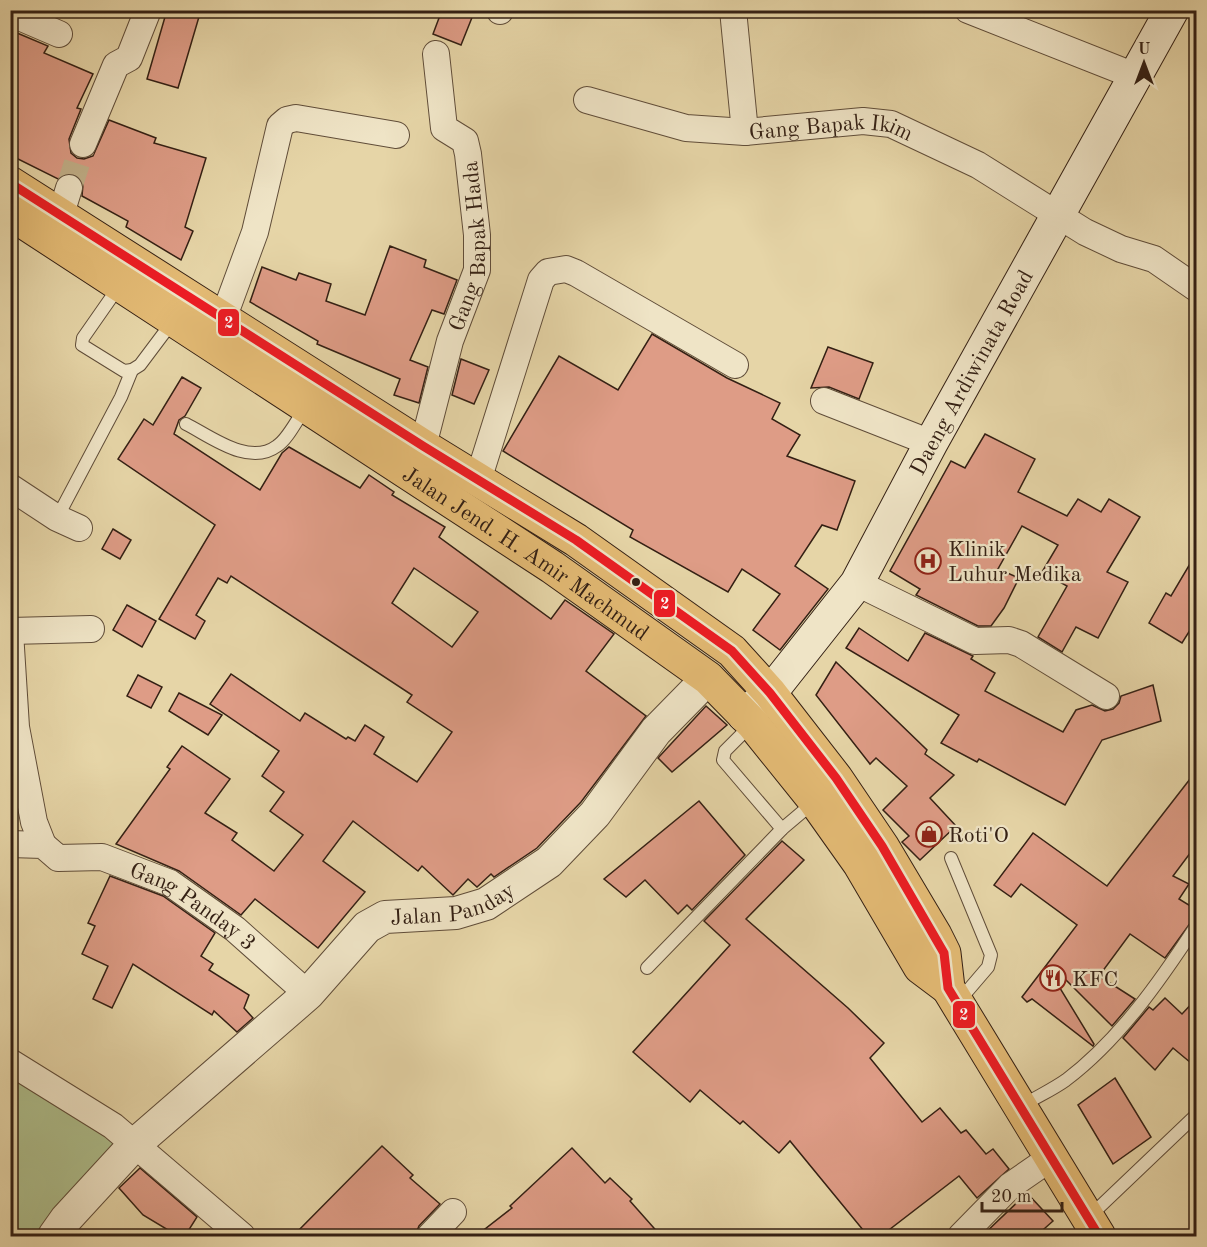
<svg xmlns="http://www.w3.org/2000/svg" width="1207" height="1247" viewBox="0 0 1207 1247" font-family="'Old Standard TT',serif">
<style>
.green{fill:#aebe8c;stroke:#716f50;stroke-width:1.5}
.building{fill:#de9c86;stroke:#342014;stroke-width:1.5;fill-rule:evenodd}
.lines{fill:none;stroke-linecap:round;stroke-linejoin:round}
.minor-tunnel{stroke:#c2b18a;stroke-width:26;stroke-dasharray:26 13;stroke-linecap:butt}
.service-casing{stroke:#604d39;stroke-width:14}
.minor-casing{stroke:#604d39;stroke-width:28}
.tertiary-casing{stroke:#604d39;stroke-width:34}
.secondary-casing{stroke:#342014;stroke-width:35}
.trunk-casing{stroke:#342014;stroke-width:35}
.service{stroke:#efe4c6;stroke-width:12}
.minor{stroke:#efe4c6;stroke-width:26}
.tertiary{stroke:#efe4c6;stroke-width:32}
.secondary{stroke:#efe4c6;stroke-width:33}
.trunk{stroke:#e3ba74;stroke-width:33}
.bus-1-casing{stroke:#efe4c6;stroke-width:14}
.bus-1{stroke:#ed1c24;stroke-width:9}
.bus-dot{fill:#342014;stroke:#efe4c6;stroke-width:2}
.labels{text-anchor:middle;stroke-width:4.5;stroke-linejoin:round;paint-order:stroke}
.street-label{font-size:22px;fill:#342014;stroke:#efe4c6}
.poi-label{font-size:22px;fill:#342014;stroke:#efe4c6;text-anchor:start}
.line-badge{stroke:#efe4c6;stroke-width:2}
.badge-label{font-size:16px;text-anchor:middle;font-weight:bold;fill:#fff}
</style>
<rect width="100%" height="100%" fill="#e6d5a7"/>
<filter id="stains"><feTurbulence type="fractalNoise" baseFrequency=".00333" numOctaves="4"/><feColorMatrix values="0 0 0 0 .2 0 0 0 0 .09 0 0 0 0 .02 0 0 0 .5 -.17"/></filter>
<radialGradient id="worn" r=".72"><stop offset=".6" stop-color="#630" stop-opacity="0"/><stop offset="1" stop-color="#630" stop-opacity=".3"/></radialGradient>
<polygon class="green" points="10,1067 126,1143 45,1236 11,1236"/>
<g class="building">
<polygon points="167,10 201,10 178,88 147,79"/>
<polygon points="442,10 475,10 461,45 433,34"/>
<polygon points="10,30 48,46 44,53 93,74 77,108 81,109 69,139 71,153 77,158 84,159 93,156 109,120 156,138 154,143 206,158 185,227 193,231 181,260 126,227 128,221 82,196 83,184 74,174 65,174 58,179 10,155"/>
<polygon points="390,246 426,260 424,267 457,280 444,314 432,310 410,360 428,367 419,403 394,395 400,379 317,344 318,341 250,302 262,267 296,280 299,273 331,284 326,301 365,315"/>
<polygon points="652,334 727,378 780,403 772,419 800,435 787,456 855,481 837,530 822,525 795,566 828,589 780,650 753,630 780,594 742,569 728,592 630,537 633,530 503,451 559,356 618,390"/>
<polygon points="828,347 873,363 859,399 829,387 811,388"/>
<polygon points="461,359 489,370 474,404 452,395"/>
<path d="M182,377l19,11 -16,28 -6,4 -5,14 86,56 22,-37 7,-6 71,41 9,-13 25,17 -2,3 53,32 -6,10 112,82 14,-19 49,34 -28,37 60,45 -65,86 -44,46 -43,29 -3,-3 -14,13 -9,-8 -15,16 -31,-29 -4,5 -65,-50 -30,40 42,31 -47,56 -63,-49 -14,16 -62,-44 -63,-27 54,-75 -3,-2 15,-21 48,33 -25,34 32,20 -5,7 42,31 29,-36 -33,-24 14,-19 -22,-16 17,-25 -69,-47 21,-30 69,47 5,-8 41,26 2,-2 7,4 10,-16 19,12 -10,17 43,28 35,-50 -45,-30 5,-7 -181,-119 -4,7 -9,-5 -22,37 9,6 -10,18 -36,-20 56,-94 -97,-66 26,-40 9,6zM414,568l64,44 -26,35 -60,-44z"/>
<polygon points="985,434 1035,459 1018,492 1067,516 1078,499 1101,512 1109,499 1140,517 1107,572 1128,582 1098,638 1076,627 1062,652 1038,637 1067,586 1042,572 1058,545 1022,526 998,569 1019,578 1004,608 991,626 978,626 916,595 920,589 890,571 951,461 965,468"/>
<polygon points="113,529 131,540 120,559 102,549"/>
<polygon points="1197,552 1197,619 1182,643 1149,623 1166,593 1171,596"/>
<polygon points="127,605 156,621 142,647 113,630"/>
<polygon points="859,628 908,661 925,633 973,656 971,659 995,673 985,691 1063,732 1076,710 1092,705 1105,711 1113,709 1119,703 1121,696 1153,685 1161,721 1102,740 1065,805 979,759 977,762 941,743 959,715 846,648"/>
<polygon points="836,662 927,750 925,754 954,775 930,798 956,826 920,860 902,842 909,836 883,810 907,786 876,758 870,764 816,695"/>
<polygon points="138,675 162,687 151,708 127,696"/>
<polygon points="179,693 222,715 208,735 169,711"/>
<polygon points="706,706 727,725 672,772 658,758"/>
<polygon points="1197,770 1197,844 1173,876 1189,884 1179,899 1197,910 1194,918 1165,958 1130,934 1099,976 1135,999 1112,1026 1061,975 1055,980 1094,1044 1093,1046 1032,999 1027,1002 1022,997 1077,925 1021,884 1011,897 994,885 1033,833 1107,886"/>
<polygon points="699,801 745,855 692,910 687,905 678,914 645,880 626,897 604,879"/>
<polygon points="782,841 804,860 746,919 848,1008 884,1043 870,1058 922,1122 940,1108 961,1133 966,1130 986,1154 993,1149 1009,1169 977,1198 959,1176 881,1236 868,1236 790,1141 779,1153 743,1121 740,1124 700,1090 690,1102 633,1052 730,945 704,921"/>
<polygon points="110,876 163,896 215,933 201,956 213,964 209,970 249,995 244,1008 253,1018 237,1032 214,1011 212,1015 133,964 112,1008 93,999 108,966 82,954 95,926 88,923"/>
<polygon points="1165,998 1182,1014 1197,998 1197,1068 1173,1048 1155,1070 1123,1038 1149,1007 1153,1010"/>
<polygon points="1115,1078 1151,1137 1113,1164 1078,1105"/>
<polygon points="382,1146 413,1175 410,1178 440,1204 419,1226 415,1236 293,1236"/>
<polygon points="572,1148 605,1183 610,1178 632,1199 630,1201 661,1236 476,1236 512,1208 510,1206"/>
<polygon points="140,1168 197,1217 185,1236 178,1236 143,1215 119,1188"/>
<polygon points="1027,1193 1053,1221 1036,1236 982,1236"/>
</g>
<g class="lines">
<polyline class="minor-tunnel" points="69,188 83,144"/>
<g class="service-casing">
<g id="service">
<polyline points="120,285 83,338 82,345 124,371 132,370 140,365 173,321"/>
<path d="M186,424c24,12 63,43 91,22 11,-7 20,-27 28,-37"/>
<polyline points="57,518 121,397 132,370"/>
<polyline points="751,725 725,751 723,760 782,829"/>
<polyline points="951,858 991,955 988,967 958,1002"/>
<polyline points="647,968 782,829 814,802"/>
<path d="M1022,1106c14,-9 30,-16 44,-26 53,-40 94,-99 130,-154"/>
<polyline points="1089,1217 1196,1115"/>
</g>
</g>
<g class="minor-casing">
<g id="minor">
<polyline points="500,10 500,11"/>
<polyline points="733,10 745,132"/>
<polyline points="968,10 1135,76"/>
<polyline points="10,13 59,34"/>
<path id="s1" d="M587,100l99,28 59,4 118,-11 28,3 87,41 107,67 36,17 33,10 42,29"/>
<polyline points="83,144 116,65 129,58 148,10"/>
<polyline points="61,214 69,188"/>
<polyline points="223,319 255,232 280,126 287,120 296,118 396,135"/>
<polyline points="824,401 931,443"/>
<path id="s2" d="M423,446l27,-105 27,-71v-35l-9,-81 -3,-13 -21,-13 -8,-74"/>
<polyline points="478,480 541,280 548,272 566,269 576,273 735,365"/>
<polyline points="10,487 57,518 79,528"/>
<polyline points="857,583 975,641 1009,640 1021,644 1106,696"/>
<polyline points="10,631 91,629"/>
<polyline points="10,632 16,727 34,822 43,845"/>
<path id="s3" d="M10,844l33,1 15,13 44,-1 68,26 65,46 73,65"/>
<polyline points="10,1062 113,1126 242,1236"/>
<polyline points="430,1236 453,1212"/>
<polyline points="961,1236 1010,1186 1052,1157"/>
</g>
</g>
<g class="tertiary-casing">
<g id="tertiary">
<path id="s4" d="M54,1236l12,-17 68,-74 174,-151 59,-67 18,-10 71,-4 30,-9 63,-42 46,-48 61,-83 52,-53"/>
</g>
</g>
<g class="secondary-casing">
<g id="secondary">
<path id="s5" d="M744,715l26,-22 87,-110 74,-140 241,-433"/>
</g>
</g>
<g class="trunk-casing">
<g id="trunk">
<polyline points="10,183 423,446 576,540 732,651 770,693 836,778 882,846 935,935 944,953 948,988 1099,1236"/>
<path id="s6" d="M10,213l542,354 156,111 45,46 62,77 44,62 61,104 28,21"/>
</g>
</g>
<use href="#service" class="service"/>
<use href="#minor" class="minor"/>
<use href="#tertiary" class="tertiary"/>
<use href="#secondary" class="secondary"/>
<use href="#trunk" class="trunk"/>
<g class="bus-1-casing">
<polyline id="bus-1" points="10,183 423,446 576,540 732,651 770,693 836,778 882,846 944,953 948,988 1099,1236"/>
</g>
<use href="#bus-1" class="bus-1"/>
</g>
<defs>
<g id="hospital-ring" transform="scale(1.35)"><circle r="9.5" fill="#efe4c6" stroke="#8f2418" stroke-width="1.5"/><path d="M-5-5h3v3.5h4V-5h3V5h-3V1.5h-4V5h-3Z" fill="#8f2418"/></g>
<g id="shop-ring" transform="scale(1.35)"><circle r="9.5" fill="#efe4c6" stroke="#8f2418" stroke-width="1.5"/><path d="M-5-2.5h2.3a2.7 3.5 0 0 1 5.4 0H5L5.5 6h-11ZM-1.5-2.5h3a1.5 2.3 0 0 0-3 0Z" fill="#8f2418"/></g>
<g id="restaurant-ring" transform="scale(1.35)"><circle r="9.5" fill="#efe4c6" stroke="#8f2418" stroke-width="1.5"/><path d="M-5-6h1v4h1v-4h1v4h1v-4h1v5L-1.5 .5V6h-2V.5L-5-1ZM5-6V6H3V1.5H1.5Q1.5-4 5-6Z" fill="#8f2418"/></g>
</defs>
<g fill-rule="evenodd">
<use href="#hospital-ring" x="928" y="561"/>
<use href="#shop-ring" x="929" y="834"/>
<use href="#restaurant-ring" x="1053" y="978"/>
</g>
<circle class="bus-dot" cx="636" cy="582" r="5"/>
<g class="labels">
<g class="street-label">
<text dy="8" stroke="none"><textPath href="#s1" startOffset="249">Gang Bapak Ikim</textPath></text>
<text dy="8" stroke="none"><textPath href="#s2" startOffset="207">Gang Bapak Hada</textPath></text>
<text dy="8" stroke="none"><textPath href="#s5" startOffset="414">Daeng Ardiwinata Road</textPath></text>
<text dy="8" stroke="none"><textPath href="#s6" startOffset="618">Jalan Jend. H. Amir Machmud</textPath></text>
<text dy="8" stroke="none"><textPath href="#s4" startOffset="531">Jalan Panday</textPath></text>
<text dy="8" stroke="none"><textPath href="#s3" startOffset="201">Gang Panday 3</textPath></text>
</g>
<g class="poi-label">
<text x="948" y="556">Klinik<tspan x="948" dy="25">Luhur Medika</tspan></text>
<text x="948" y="842">Roti'O</text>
<text x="1072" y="986">KFC</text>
</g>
</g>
<g class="line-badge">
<rect x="217" y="308" width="23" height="29" rx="6" fill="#ed1c24"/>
<rect x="653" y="589" width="23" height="29" rx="6" fill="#ed1c24"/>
<rect x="952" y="1000" width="24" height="29" rx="6" fill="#ed1c24"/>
</g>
<g class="badge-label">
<text x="229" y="328">2</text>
<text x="665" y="609">2</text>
<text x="964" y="1020">2</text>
</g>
<rect width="1207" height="1247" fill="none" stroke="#e6d5a7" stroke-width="36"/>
<rect x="12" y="12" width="1183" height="1223" fill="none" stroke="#342014" stroke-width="3"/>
<rect x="18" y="18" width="1171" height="1211" fill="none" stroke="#342014" stroke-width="1.5"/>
<g transform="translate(1144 63)" stroke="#efe4c6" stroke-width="4.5" paint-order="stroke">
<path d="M0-4.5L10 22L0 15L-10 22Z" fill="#342014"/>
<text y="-9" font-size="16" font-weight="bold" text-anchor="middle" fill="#342014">U</text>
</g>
<path d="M982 1202v9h80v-9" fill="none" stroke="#342014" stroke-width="3"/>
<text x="991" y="1202" font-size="18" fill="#342014" stroke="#efe4c6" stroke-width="4.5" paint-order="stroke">20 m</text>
<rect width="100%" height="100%" filter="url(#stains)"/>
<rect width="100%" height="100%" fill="url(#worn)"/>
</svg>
